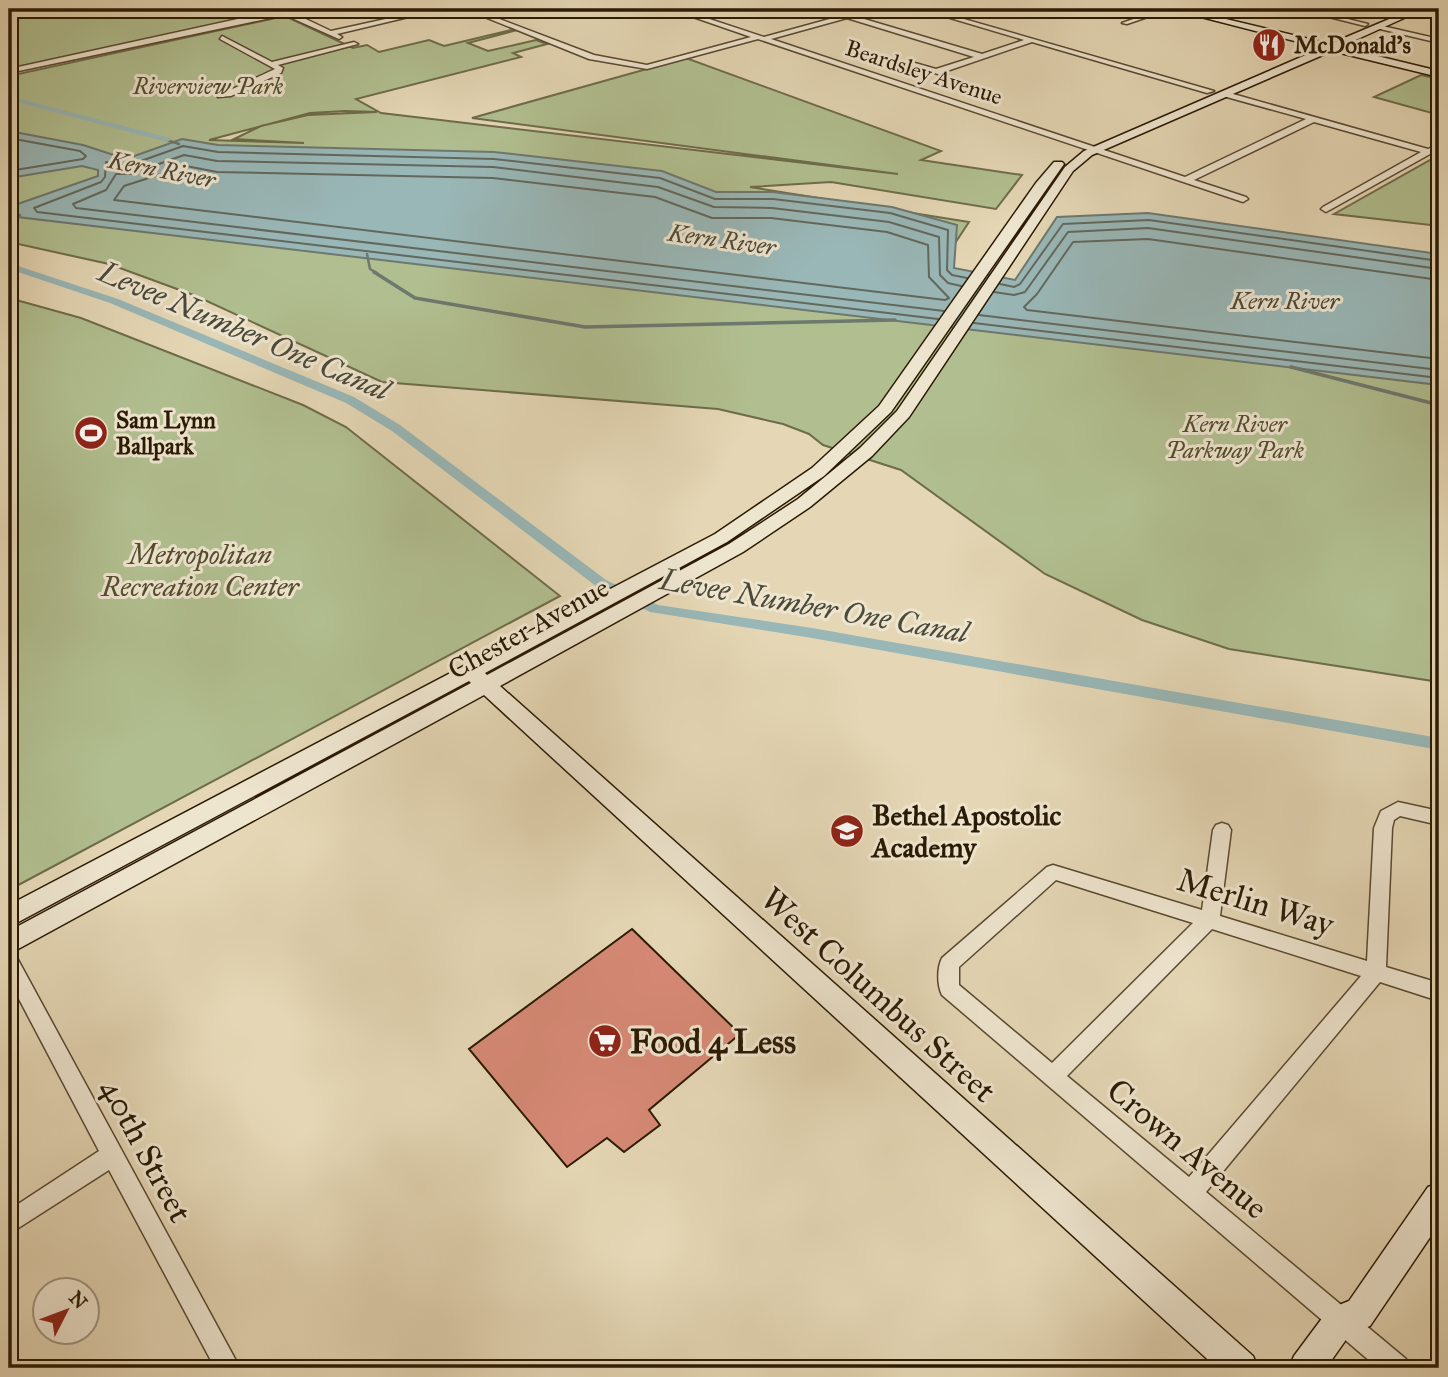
<svg xmlns="http://www.w3.org/2000/svg" width="1448" height="1377" viewBox="0 0 1448 1377" font-family="'IM FELL Great Primer',serif">
<style>
.green{fill:#b1bf90;stroke:#6e6c4a;stroke-width:2;fill-rule:evenodd}
.water{fill:#99b7b7;stroke:#6d786f;stroke-width:2}
.lines{fill:none;stroke-linecap:round;stroke-linejoin:round}
.shore{stroke:#62685d;stroke-width:2}
.stream-far1{stroke:#6d786f;stroke-width:2.5}
.stream{stroke:#6d786f;stroke-width:3.5}
.canal{fill:#99b7b7;fill-rule:evenodd}
.building{fill:#d68975;stroke:#2a1a03;stroke-width:2}
.street-casing{stroke:#594930;stroke-width:3}
.secondary-casing{stroke:#2a1a03;stroke-width:3}
.street{fill:#eee5cf;fill-rule:evenodd}
.secondary{fill:#eee5cf;fill-rule:evenodd}
.labels{text-anchor:middle;stroke-width:6;stroke-linejoin:round;paint-order:stroke}
.far-poi-label{font-size:23px;font-weight:bold;fill:#2a1a03;stroke:#eee5cf;text-anchor:start}
.far-street-label{font-size:23px;fill:#2a1a03;stroke:#eee5cf}
.far-park-label{font-size:23px;font-style:italic;fill:#524c2d;stroke:#eee5cf}
.far-water-label{font-size:24px;font-style:italic;fill:#4b4939;stroke:#eee5cf}
.park-label{font-size:28px;font-style:italic;fill:#524c2d;stroke:#eee5cf}
.street-label{font-size:28px;fill:#2a1a03;stroke:#eee5cf}
.poi-label{font-size:28px;font-weight:bold;fill:#2a1a03;stroke:#eee5cf;text-anchor:start}
.water-label{font-size:30px;font-style:italic;fill:#4b4939;stroke:#eee5cf}
.near-street-label{font-size:33px;fill:#2a1a03;stroke:#eee5cf}
.near-poi-label{font-size:33px;font-weight:bold;fill:#2a1a03;stroke:#eee5cf;text-anchor:start}
</style>
<rect width="100%" height="100%" fill="#e5d7b5"/>
<filter id="stains"><feTurbulence type="fractalNoise" baseFrequency=".00286" numOctaves="4"/><feColorMatrix values="0 0 0 0 .2 0 0 0 0 .09 0 0 0 0 .02 0 0 0 .5 -.17"/></filter>
<radialGradient id="worn" r=".72"><stop offset=".6" stop-color="#630" stop-opacity="0"/><stop offset="1" stop-color="#630" stop-opacity=".3"/></radialGradient>
<g class="green">
<polygon points="9,9 270,9 281,14 12,72 9,70"/>
<path d="M285,16l68,32 14,-3 12,7 50,-12 15,6 67,-16 3,1 -46,12 20,8 48,-11 11,4 -34,9 8,4 -165,42 25,14 517,61 -426,-56 214,-60 255,93 -20,9 101,15 -26,34 -165,-27 -81,5 219,35 -31,47 91,16 410,-26v423l-210,-33 -87,-29 -97,-46 -144,-104 -78,-25 -14,-11 -26,-10 -65,-15 -336,-27 -186,-86 -87,-32 -100,-22v-166zM345,111l32,1 -69,3 -47,11 -27,13 70,4 -95,-3 101,-27z"/>
<polygon points="1421,75 1439,79 1439,115 1374,97"/>
<polygon points="1439,155 1439,226 1334,214"/>
<polygon points="9,298 81,318 303,405 346,427 560,596 9,890"/>
</g>
<polygon class="water" points="9,131 83,145 126,159 182,139 218,145 494,152 662,171 716,192 773,192 892,207 957,225 954,268 1015,280 1057,217 1148,213 1439,254 1439,385 9,216 9,207 98,176 98,170 82,166 9,178"/>
<g class="lines">
<g class="shore">
<polyline points="9,138 80,151 86,156 83,159 9,171"/>
<polygon points="186,166 217,172 493,178 655,197 712,218 771,218 887,232 928,245 929,277 949,298 945,300 114,200 124,186"/>
<polyline points="1439,280 1148,239 1073,242 1037,294 1024,307 1027,310 1439,359"/>
<polyline points="1000,284 1014,287 1020,284 1063,224 1149,220 1439,261"/>
<polyline points="994,292 1014,295 1025,292 1068,232 1148,228 1439,269"/>
<polyline points="944,311 76,208 73,204 106,190 116,174 131,174 184,155 217,161 493,167 658,187 714,207 772,208 889,222 939,237 940,275 948,283 961,286"/>
<polyline points="979,315 1439,370"/>
<polyline points="938,319 37,212 34,208 101,182 105,177 106,162 127,166 183,146 218,152 494,159 660,178 715,199 773,199 890,213 948,230 947,270 952,275 967,278"/>
<polyline points="974,323 1439,378"/>
</g>
<g class="stream-far1">
<polyline points="167,140 179,144"/>
<polyline points="9,218 20,215"/>
<polyline points="367,254 370,269 377,273"/>
</g>
<g class="stream">
<polyline points="374,272 415,298 585,327 895,320"/>
<polyline points="1291,367 1439,405"/>
</g>
<g class="canal">
<polygon points="9,96 170,138 171,140 167,142 9,100"/>
<polygon points="9,263 118,299 354,397 400,425 606,580 658,605 812,628 1439,738 1439,750 812,638 650,612 596,586 392,431 346,403 110,303 9,269"/>
</g>
</g>
<polygon class="building" points="632,929 740,1034 649,1110 660,1125 624,1152 607,1138 567,1167 469,1049"/>
<g class="lines">
<g class="street-casing">
<g id="street">
<polygon points="283,9 305,9 293,13 331,31 431,9 442,9 337,34 342,37 339,39 285,15 9,73 9,69"/>
<polygon points="465,9 473,9 594,55 647,65 751,37 670,9 679,9 764,37 866,9 875,9 854,16 982,54 1024,40 920,9 929,9 1214,91 1207,93 1032,42 944,72 948,74 944,76 904,63 908,61 936,69 974,57 847,18 771,39 1185,177 1306,119 1223,96 1226,92 1428,149 1439,144 1439,149 1326,212 1321,209 1323,207 1421,152 1314,122 1194,180 1246,197 1248,199 1243,202 758,39 647,69 589,59"/>
<polygon points="1162,9 1171,9 1127,24 1122,23"/>
<polygon points="1297,9 1307,9 1368,24 1365,26"/>
<polygon points="1422,9 1439,10 1439,14 1423,10"/>
<polygon points="1378,25 1439,39 1439,43 1376,28"/>
<polygon points="222,36 272,62 354,42 358,44 278,65 283,68 281,73 231,96 218,97 215,93 226,92 275,69 220,39"/>
<path d="M1398,802l41,9v14l-39,-9 -6,4 -2,8 -6,139 53,16v18l-59,-19 -174,210 200,167 3,9h-31l-436,-373c-5,-10 -5,-27 0,-37l105,-91 6,-2 149,45 11,-80 3,-5 6,-2 6,2 3,5 -11,86 147,45 7,-133 7,-17zM1056,880l137,43 -141,140 -93,-78v-18zM1212,929l149,47 -172,201 -122,-101z"/>
<polygon points="9,954 16,956 240,1368 215,1368 109,1170 9,1234 9,1210 99,1151 9,980"/>
</g>
</g>
<g class="secondary-casing">
<g id="secondary">
<polygon points="1170,9 1184,9 1330,44 1413,9 1424,9 1340,47 1439,71 1439,77 1332,51 1092,155 1073,171 909,417 872,456 810,507 743,552 500,686 1253,1356 1258,1368 1217,1368 484,695 9,954 9,931 471,683 469,681 9,927 9,905 715,534 812,468 879,406 1036,183 1054,162 1062,162 1064,164 891,412 824,476 727,542 485,673 487,675 729,544 798,499 860,448 897,411 1065,167 1084,151 1322,48"/>
<polygon points="1439,1183 1439,1224 1370,1326 1350,1334 1326,1368 1289,1368 1294,1356 1329,1309 1349,1301 1428,1187"/>
</g>
</g>
<use href="#street" class="street"/>
<use href="#secondary" class="secondary"/>
</g>
<defs>
<g id="restaurant-disc" transform="scale(1.75)"><circle r="9.5" fill="#8f2418" stroke="#eee5cf"/><path d="M-5-6h1v4h1v-4h1v4h1v-4h1v5L-1.5 .5V6h-2V.5L-5-1ZM5-6V6H3V1.5H1.5Q1.5-4 5-6Z" fill="#fff"/></g>
<g id="stadium-disc" transform="scale(1.75)"><circle r="9.5" fill="#8f2418" stroke="#eee5cf"/><path d="M0-5a6.5 5 0 1 0 0 10a6.5 5 0 1 0 0-10ZM-3.5-1.8h7v3.6h-7Z" fill="#fff"/></g>
<g id="school-disc" transform="scale(1.75)"><circle r="9.5" fill="#8f2418" stroke="#eee5cf"/><path d="M0-5L7-2L0 1L-7-2ZM-4 1L0 2.5L4 1V4Q0 6-4 4Z" fill="#fff"/></g>
<g id="supermarket-disc" transform="scale(1.75)"><circle r="9.5" fill="#8f2418" stroke="#eee5cf"/><path d="M-6-5.5h2.5l.6 2H6L4.5 2H-2.5L-4.4-4H-6ZM-1.5 3.2a1.3 1.3 0 1 0 .1 0ZM3 3.2a1.3 1.3 0 1 0 .1 0Z" fill="#fff"/></g>
</defs>
<g fill-rule="evenodd">
<use href="#restaurant-disc" x="1269" y="45"/>
<use href="#stadium-disc" x="91" y="433"/>
<use href="#school-disc" x="847" y="831"/>
<use href="#supermarket-disc" x="605" y="1041"/>
</g>
<g class="labels">
<g class="far-poi-label">
<text x="1294" y="53">McDonald's</text>
<text x="116" y="428">Sam Lynn<tspan x="116" dy="26">Ballpark</tspan></text>
</g>
<g class="far-street-label">
<text transform="translate(924 72) rotate(18)" y="8">Beardsley Avenue</text>
</g>
<g class="far-park-label">
<text x="208" y="94">Riverview Park</text>
<text x="1235" y="432">Kern River<tspan x="1235" dy="26">Parkway Park</tspan></text>
</g>
<g class="far-water-label">
<text transform="translate(162 170) rotate(11)" y="8">Kern River</text>
<text transform="translate(722 240) rotate(8)" y="8">Kern River</text>
<text x="1285" y="309">Kern River</text>
</g>
<g class="park-label">
<text x="200" y="564">Metropolitan<tspan x="200" dy="32">Recreation Center</tspan></text>
</g>
<g class="street-label">
<text transform="translate(528 628) rotate(-29)" y="10">Chester Avenue</text>
</g>
<g class="poi-label">
<text x="872" y="825">Bethel Apostolic<tspan x="872" dy="32">Academy</tspan></text>
</g>
<g class="water-label">
<text transform="translate(244 331) rotate(23)" y="10">Levee Number One Canal</text>
<text transform="translate(814 606) rotate(10)" y="10">Levee Number One Canal</text>
</g>
<g class="near-street-label">
<text transform="translate(1256 901) rotate(17)" y="12">Merlin Way</text>
<text transform="translate(879 994) rotate(42)" y="12">West Columbus Street</text>
<text transform="translate(1188 1148) rotate(40)" y="12">Crown Avenue</text>
<text transform="translate(147 1150) rotate(62)" y="12">40th Street</text>
</g>
<g class="near-poi-label">
<text x="630" y="1053">Food 4 Less</text>
</g>
</g>
<rect width="1448" height="1377" fill="none" stroke="#e5d7b5" stroke-width="35"/>
<rect x="10" y="10" width="1427" height="1356" fill="none" stroke="#2a1a03" stroke-width="3.5"/>
<rect x="18" y="18" width="1413" height="1342" fill="none" stroke="#2a1a03" stroke-width="2"/>
<g transform="translate(66 1311) rotate(48)"><circle r="33" fill="#eee5cf" stroke="#a0947d" stroke-width="2"/>
<path d="M0-5L12 26L0 18L-12 26Z" fill="#8f2418"/>
<text y="-10" font-size="19" font-weight="bold" text-anchor="middle" fill="#2a1a03">N</text>
</g>
<rect width="100%" height="100%" filter="url(#stains)"/>
<rect width="100%" height="100%" fill="url(#worn)"/>
</svg>
